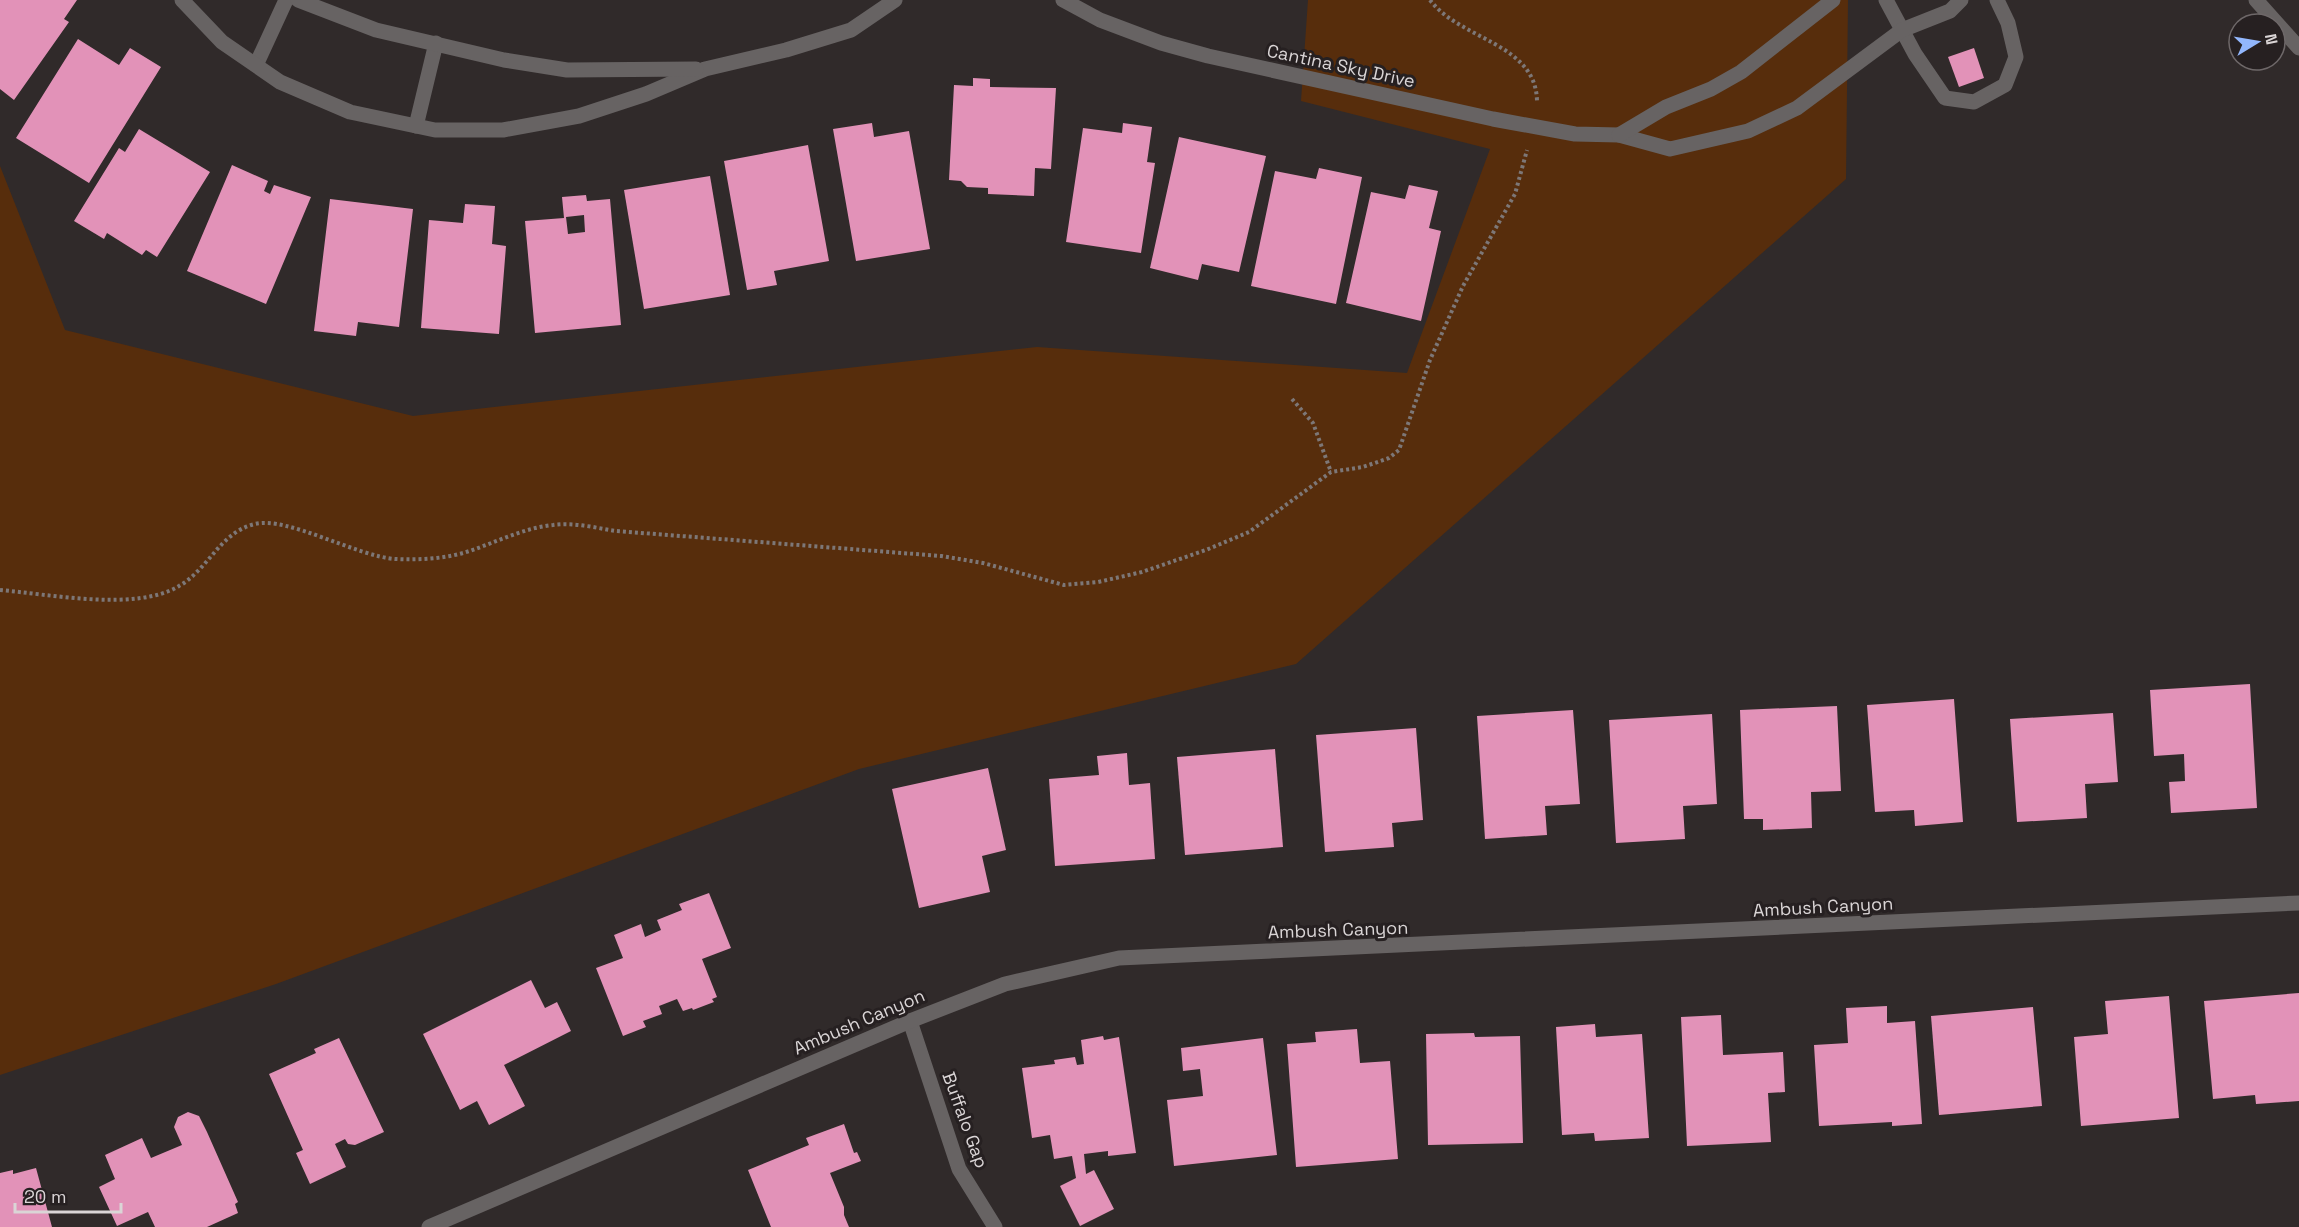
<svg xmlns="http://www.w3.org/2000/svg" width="2299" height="1227" viewBox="0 0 2299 1227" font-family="'Space Grotesk',sans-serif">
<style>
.green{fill:#572d0c}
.building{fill:#e292b8;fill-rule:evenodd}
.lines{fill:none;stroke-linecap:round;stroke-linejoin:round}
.path{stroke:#7d7777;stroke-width:4;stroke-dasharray:3 3;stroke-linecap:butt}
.lane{stroke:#676363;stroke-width:15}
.street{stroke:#676363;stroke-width:15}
.labels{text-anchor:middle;stroke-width:6;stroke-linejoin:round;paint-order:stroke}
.street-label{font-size:18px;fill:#dad5d6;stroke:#262021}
</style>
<rect width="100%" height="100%" fill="#302a2a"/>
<polygon class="green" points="1308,0 1848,0 1846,179 1296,664 859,769 276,984 0,1075 0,166 65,330 413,416 1037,347 1407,373 1490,149 1301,101"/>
<g class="building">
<polygon points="0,0 77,0 64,19 69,22 14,100 0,89"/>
<polygon points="78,39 119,65 130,48 161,67 89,183 16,138"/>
<polygon points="1974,48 1984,78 1959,87 1948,57"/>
<polygon points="973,78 990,79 990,87 1056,88 1051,169 1035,168 1034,196 988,194 988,188 967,187 961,181 949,180 954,85 973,86"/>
<polygon points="872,123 874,137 909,131 930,249 856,261 833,129"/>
<polygon points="1123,123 1152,127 1147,162 1155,163 1141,253 1066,242 1083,128 1122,133"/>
<polygon points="139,129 210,172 157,257 146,250 142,255 107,233 104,239 74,221 119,148 125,152"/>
<polygon points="1179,137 1266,156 1239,272 1202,264 1198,280 1150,268"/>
<polygon points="808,145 829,261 774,271 777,285 747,290 724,161"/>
<polygon points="232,165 268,181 264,191 270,194 274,185 311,197 266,304 187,271"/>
<polygon points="1319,168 1362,177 1336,304 1251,286 1275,171 1316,179"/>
<polygon points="710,176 730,295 644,309 624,190"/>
<polygon points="1409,185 1438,191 1429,228 1441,231 1421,321 1346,303 1371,192 1405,199"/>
<path d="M586,195l1,6 23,-2 11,126 -86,8 -10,-112 39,-3 -2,-21zM584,215l1,17 -17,2 -2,-17z"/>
<polygon points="330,199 413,209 399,327 358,322 356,336 314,331"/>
<polygon points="465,204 495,206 492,244 506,246 499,334 421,328 429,220 463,223"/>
<polygon points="2250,684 2257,808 2171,813 2169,782 2185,781 2184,754 2154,756 2150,690"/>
<polygon points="1954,699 1963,822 1915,826 1914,810 1875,812 1867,705"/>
<polygon points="1837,706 1841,791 1811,792 1812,828 1763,830 1763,819 1744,819 1740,710"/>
<polygon points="1573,710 1580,804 1545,806 1547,835 1485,839 1477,716"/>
<polygon points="2113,713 2118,782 2085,784 2087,818 2017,822 2010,719"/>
<polygon points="1712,714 1717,804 1683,806 1685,839 1616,843 1609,720"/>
<polygon points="1416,728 1423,820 1392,823 1394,847 1325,852 1316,735"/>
<polygon points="1275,749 1283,847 1185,855 1177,757"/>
<polygon points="1127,753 1129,785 1150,783 1155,859 1055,866 1049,779 1099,775 1097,756"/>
<polygon points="988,768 1006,850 982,856 990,892 919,908 892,789"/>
<polygon points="709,893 731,948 702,959 717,997 712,999 714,1002 693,1010 692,1008 683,1011 677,999 659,1006 662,1014 643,1021 646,1027 623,1036 596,968 623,958 614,935 641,924 645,937 661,930 657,920 682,910 679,904"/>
<polygon points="531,980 545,1008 557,1002 571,1031 504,1065 525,1106 489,1125 477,1101 460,1110 423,1034"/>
<polygon points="2299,993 2299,1101 2256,1104 2255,1095 2213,1099 2204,1001"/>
<polygon points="2169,996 2179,1118 2081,1126 2074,1037 2108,1034 2105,1001"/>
<polygon points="1887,1006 1887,1023 1915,1021 1922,1124 1892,1126 1892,1122 1819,1126 1814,1045 1848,1043 1846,1008"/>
<polygon points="2033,1007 2042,1106 1939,1115 1931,1016"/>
<polygon points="1721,1015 1723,1055 1783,1052 1785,1092 1768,1093 1771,1142 1687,1146 1681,1017"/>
<polygon points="1595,1024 1596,1037 1642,1034 1649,1138 1595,1141 1594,1133 1562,1135 1556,1027"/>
<polygon points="1357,1029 1360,1063 1390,1061 1398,1159 1296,1167 1287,1044 1316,1042 1315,1032"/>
<polygon points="1474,1033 1475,1037 1520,1036 1523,1143 1428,1145 1426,1034"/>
<polygon points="1103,1036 1104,1040 1119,1037 1136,1153 1108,1156 1108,1151 1084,1154 1086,1174 1094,1170 1114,1209 1080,1226 1060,1186 1076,1178 1072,1156 1054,1159 1050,1135 1032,1138 1022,1068 1055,1064 1054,1060 1075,1057 1077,1065 1084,1064 1081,1040"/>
<polygon points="339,1038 384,1132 355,1145 348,1144 345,1139 335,1144 346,1167 310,1184 296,1153 303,1150 269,1074 316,1053 314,1049"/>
<polygon points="1263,1038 1277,1155 1174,1166 1167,1100 1203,1096 1200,1069 1183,1071 1181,1048"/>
<polygon points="188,1112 199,1116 207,1132 238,1202 235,1204 238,1213 207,1227 155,1227 148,1212 117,1226 99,1187 115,1179 105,1155 142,1138 151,1158 182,1145 174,1127 178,1117"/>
<polygon points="844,1124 854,1153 857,1152 861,1161 830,1173 844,1207 844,1215 849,1227 771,1227 748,1170 809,1145 806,1138"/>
<polygon points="36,1168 52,1227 0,1227 0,1173 13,1170 13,1174"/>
</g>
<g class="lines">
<g class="path">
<path d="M1430,0c30,40 106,43 107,101"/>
<polyline points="1292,399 1313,423 1331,472"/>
<path d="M0,590c49,4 136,22 179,-4 30,-17 41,-54 76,-62 32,-8 101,32 140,35 23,1 46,0 68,-6 30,-9 59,-25 90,-28 21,-3 43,3 63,6l325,25 42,7 81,22 34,-3 44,-10 64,-22 43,-18 82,-60 32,-5 26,-9 10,-8 31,-90 33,-74 52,-92 12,-44"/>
</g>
<g class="lane">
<polyline points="1886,0 1915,54 1945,98 1974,102 2005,85 2016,57 2008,23 1997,0"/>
<polyline points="256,65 286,0"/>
<polyline points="416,126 436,43"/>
</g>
<g class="street">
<polyline points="182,0 222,42 280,82 350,112 435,130 503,130 579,116 646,94 705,69 786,50 851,30 895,0"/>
<polyline points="298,0 376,30 504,60 567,70 696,69"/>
<polyline points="1063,0 1100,20 1161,43 1208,56 1493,119 1575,134 1619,135 1670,149 1748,131 1797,108 1902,30 1950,11 1961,0"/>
<polyline points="2256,0 2299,48"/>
<polyline points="1619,135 1666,107 1711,89 1741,72 1833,0"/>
<polyline points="910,1021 959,1169 995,1227"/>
<polyline points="429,1227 910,1021 1005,984 1119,958 2299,903"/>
</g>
</g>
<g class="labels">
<g class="street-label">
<text transform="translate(1341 66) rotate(12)" y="6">Cantina Sky Drive</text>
<text transform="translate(1823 907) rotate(-3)" y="6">Ambush Canyon</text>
<text transform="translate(1338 930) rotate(-2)" y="6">Ambush Canyon</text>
<text transform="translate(859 1022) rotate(-23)" y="6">Ambush Canyon</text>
<text transform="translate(965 1120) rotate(70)" y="6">Buffalo Gap</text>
</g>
</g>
<g transform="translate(2257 42) rotate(79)"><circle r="28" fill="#262021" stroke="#6e6869" stroke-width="1.5"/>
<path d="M0-4.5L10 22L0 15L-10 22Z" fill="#92b7fd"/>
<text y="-9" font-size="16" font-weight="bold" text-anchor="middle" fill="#dad5d6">N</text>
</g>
<path d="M15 1203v9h106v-9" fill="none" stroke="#dad5d6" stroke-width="3"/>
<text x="24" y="1203" font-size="18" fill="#dad5d6" stroke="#262021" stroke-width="4.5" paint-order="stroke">20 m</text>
</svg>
